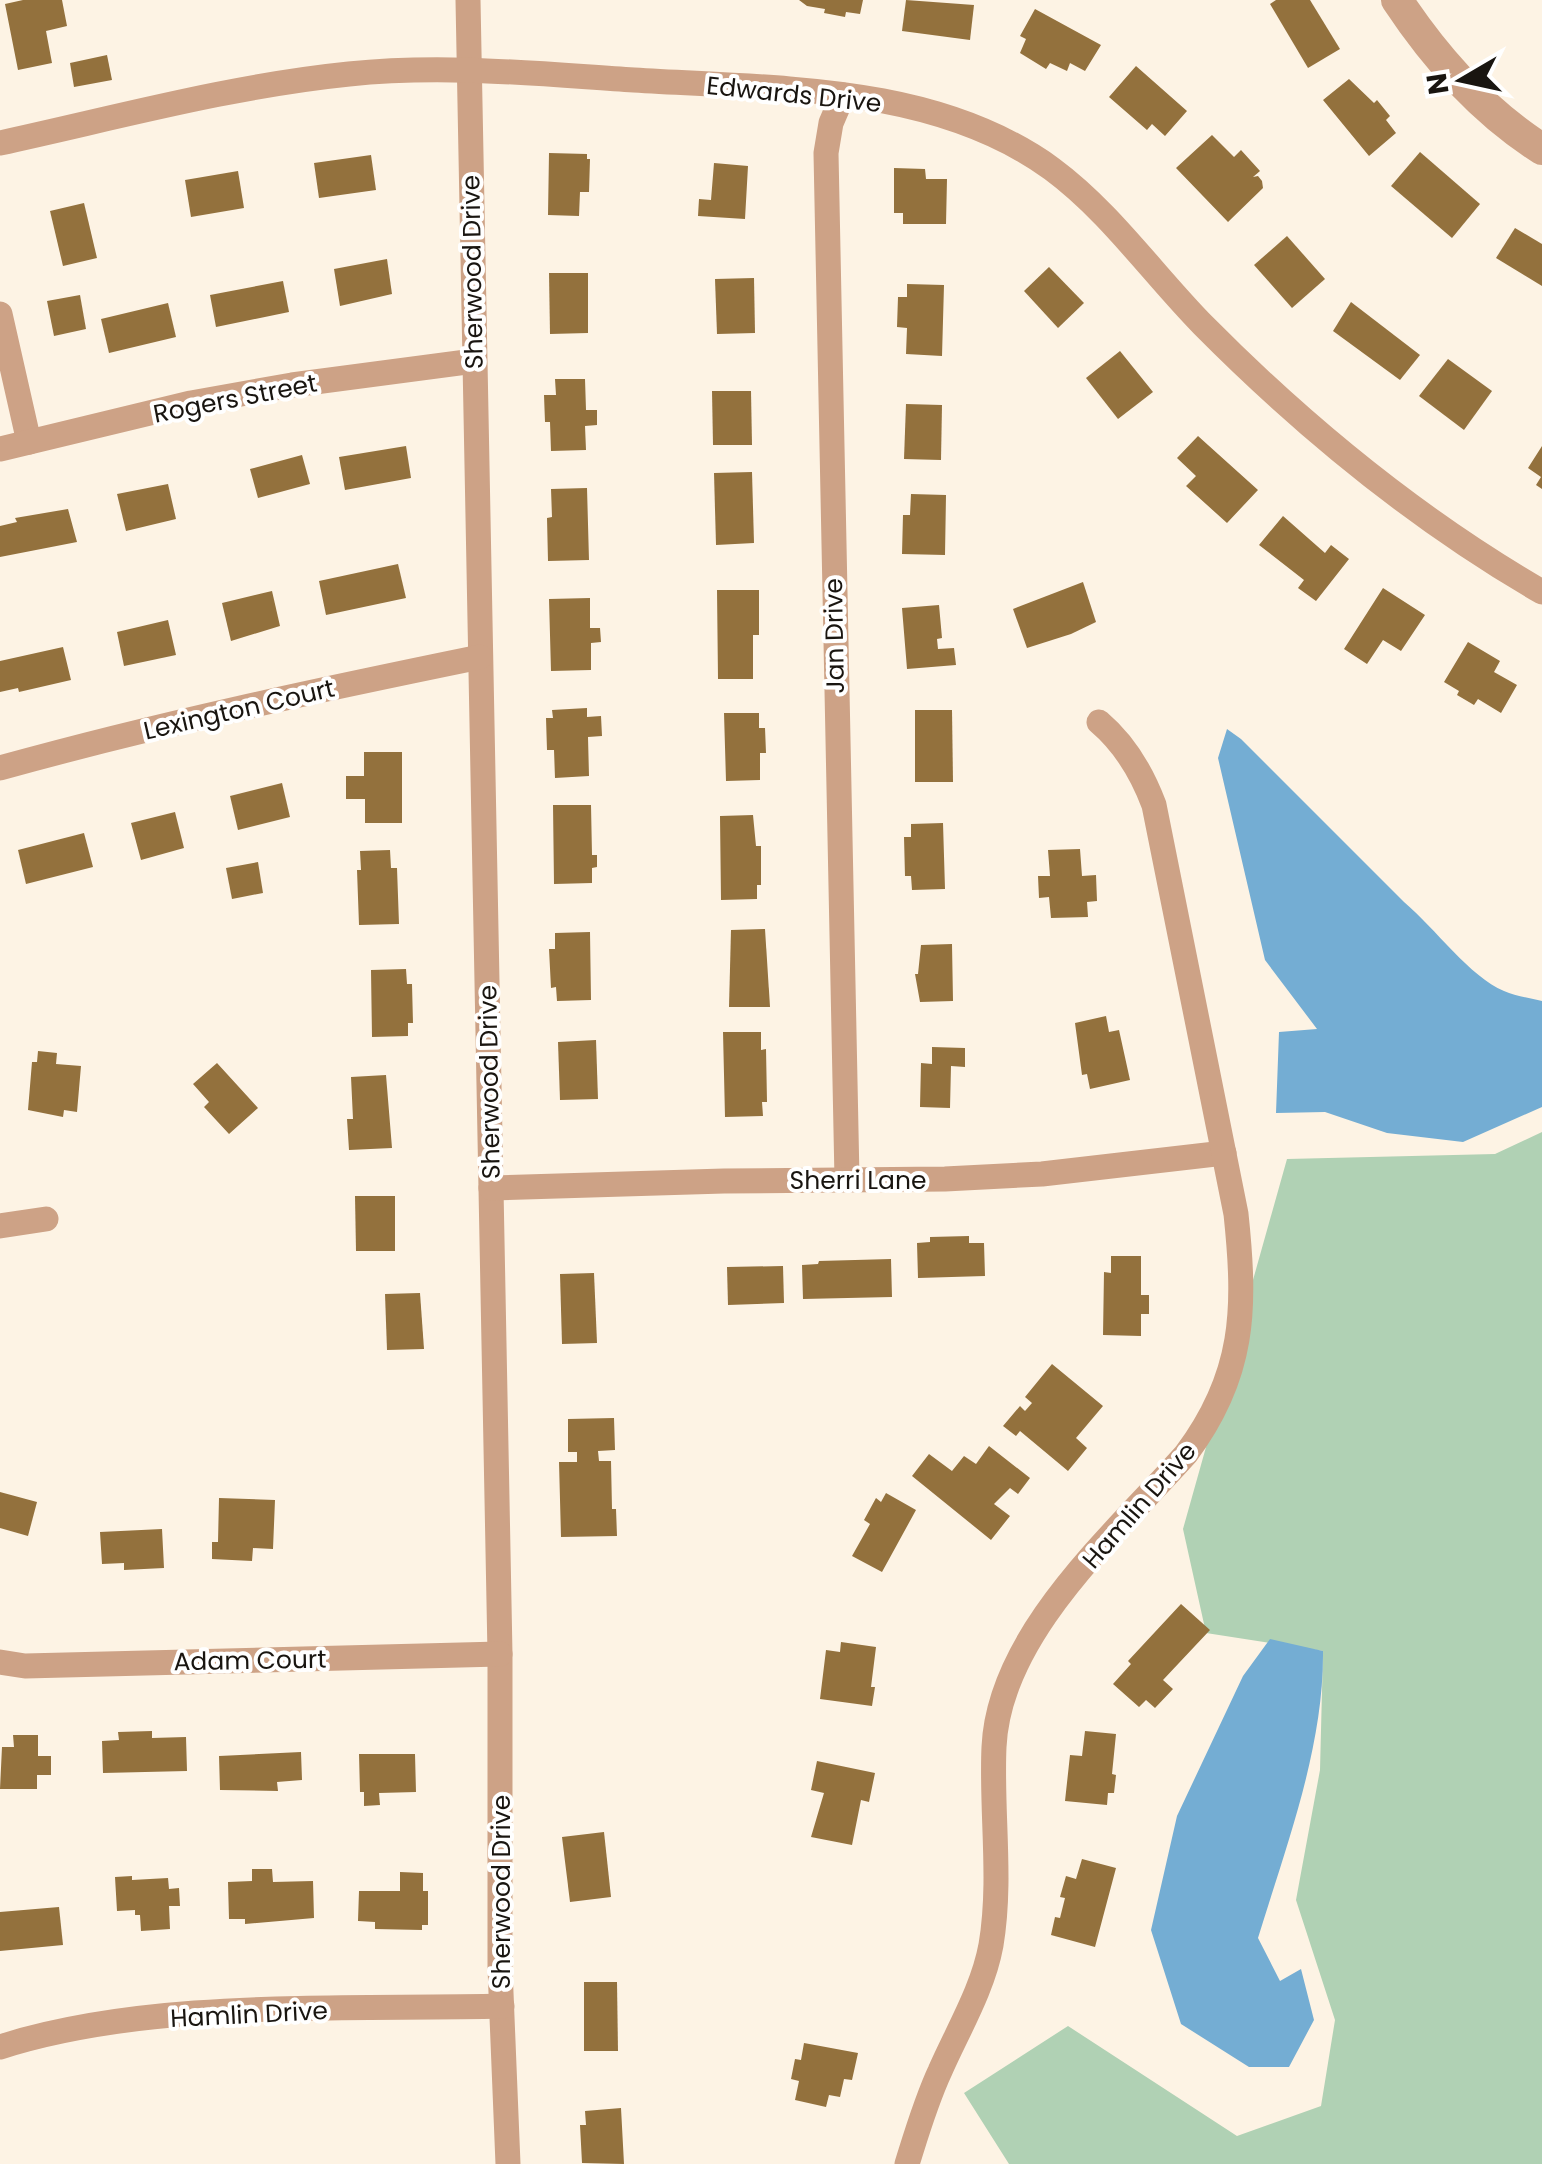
<svg xmlns="http://www.w3.org/2000/svg" width="1542" height="2164" viewBox="0 0 1542 2164" font-family="Poppins,sans-serif">
<style>
.green{fill:#b0d1b4}
.water{fill:#74add3}
.building{fill:#93713d}
.lines{fill:none;stroke-linecap:round;stroke-linejoin:round}
.minor{stroke:#cda286;stroke-width:25}
.tertiary{stroke:#cda286;stroke-width:32}
.labels{text-anchor:middle;stroke-width:8;stroke-linejoin:round;paint-order:stroke}
.street-label{font-size:25px;fill:#191510;stroke:#fff}
</style>
<rect width="100%" height="100%" fill="#fdf3e4"/>
<polygon class="green" points="1542,1132 1542,2164 1009,2164 964,2093 1068,2026 1237,2136 1321,2106 1335,2020 1296,1900 1320,1770 1323,1651 1206,1633 1183,1529 1287,1159 1495,1154"/>
<g class="water">
<path d="M1227,729l14,10 163,163c31,26 66,75 100,89 11,5 26,7 38,10v106l-79,35 -76,-9 -62,-21 -49,1 3,-81 38,-3 -52,-69 -47,-202z"/>
<path d="M1270,1639l53,12c1,97 -37,195 -65,287l22,43 21,-12 13,51 -25,47h-40l-68,-43 -30,-94 26,-114 66,-140z"/>
</g>
<g class="building">
<polygon points="23,0 62,0 67,26 46,31 52,63 18,70 5,4"/>
<polygon points="799,0 863,0 860,14 846,12 845,17 824,13 825,9 807,6"/>
<polygon points="906,0 974,5 970,40 902,31"/>
<polygon points="1276,0 1310,0 1340,49 1308,68 1270,4"/>
<polygon points="1035,9 1101,45 1085,71 1070,63 1067,71 1050,63 1046,69 1020,53 1026,39 1020,36"/>
<polygon points="107,55 112,80 74,87 70,63"/>
<polygon points="1136,66 1187,111 1165,136 1152,124 1147,130 1109,97"/>
<polygon points="1349,79 1374,103 1377,100 1390,116 1386,120 1396,133 1369,156 1323,100"/>
<polygon points="1212,135 1234,157 1241,150 1260,171 1253,177 1258,176 1262,181 1263,188 1228,222 1176,168"/>
<polygon points="1420,152 1480,204 1452,238 1391,186"/>
<polygon points="549,153 587,154 587,159 590,159 589,192 580,192 579,216 548,215"/>
<polygon points="371,155 376,190 319,198 314,163"/>
<polygon points="714,163 748,166 745,219 698,216 699,199 711,200"/>
<polygon points="894,168 925,169 926,179 947,179 946,224 903,224 903,213 894,213"/>
<polygon points="238,171 244,208 191,217 185,180"/>
<polygon points="84,203 97,258 63,266 50,211"/>
<polygon points="1515,228 1542,244 1542,286 1496,258"/>
<polygon points="1287,236 1325,279 1292,308 1254,265"/>
<polygon points="387,259 392,294 340,306 334,269"/>
<polygon points="1049,267 1084,303 1058,328 1024,291"/>
<polygon points="549,273 588,273 588,333 550,334"/>
<polygon points="754,278 755,333 717,334 715,279"/>
<polygon points="283,281 289,312 216,327 210,295"/>
<polygon points="907,284 944,285 942,356 906,354 907,328 897,327 898,297 907,297"/>
<polygon points="80,295 86,329 54,336 47,301"/>
<polygon points="1351,302 1420,355 1400,380 1333,331"/>
<polygon points="168,303 176,337 109,353 101,319"/>
<polygon points="1120,351 1153,392 1118,419 1086,378"/>
<polygon points="1448,359 1492,391 1464,430 1419,396"/>
<polygon points="555,379 585,379 586,410 597,410 597,425 585,426 586,450 551,451 550,422 545,422 544,395 556,395"/>
<polygon points="712,391 751,391 752,445 713,445"/>
<polygon points="906,404 942,405 941,460 904,459"/>
<polygon points="1198,436 1258,490 1227,523 1186,486 1196,476 1177,458"/>
<polygon points="406,446 411,478 345,490 339,457"/>
<polygon points="1542,446 1542,489 1536,485 1541,477 1528,468"/>
<polygon points="302,455 310,484 258,498 250,469"/>
<polygon points="752,472 754,543 716,545 714,473"/>
<polygon points="168,484 176,519 126,531 117,494"/>
<polygon points="587,488 589,560 548,561 547,518 552,517 551,489"/>
<polygon points="911,494 946,495 945,555 902,554 903,515 910,515"/>
<polygon points="68,509 77,542 0,557 0,526 17,522 15,518"/>
<polygon points="1283,516 1325,553 1331,545 1349,559 1316,601 1298,588 1304,580 1259,545"/>
<polygon points="398,564 406,598 326,615 319,581"/>
<polygon points="1083,582 1096,622 1071,634 1027,648 1013,609"/>
<polygon points="1383,588 1425,615 1401,651 1383,640 1367,664 1344,649"/>
<polygon points="717,590 759,590 759,635 753,635 753,679 718,679"/>
<polygon points="272,591 280,626 231,641 222,603"/>
<polygon points="590,598 590,628 600,628 601,642 591,643 591,670 551,671 549,599"/>
<polygon points="939,605 942,638 937,639 938,649 954,648 956,665 907,669 902,608"/>
<polygon points="168,620 176,655 124,666 117,632"/>
<polygon points="1468,642 1500,661 1494,672 1517,685 1501,713 1478,699 1474,705 1457,695 1459,691 1444,682"/>
<polygon points="63,647 71,680 19,692 18,688 0,692 0,661"/>
<polygon points="587,708 587,717 601,716 602,736 588,737 589,776 555,778 554,750 547,750 546,718 553,718 552,710"/>
<polygon points="915,710 952,710 953,782 915,782"/>
<polygon points="724,713 759,713 759,728 765,728 766,753 760,753 760,780 726,781"/>
<polygon points="364,752 402,752 402,823 365,823 365,799 346,799 346,776 364,776"/>
<polygon points="282,783 290,817 238,830 230,796"/>
<polygon points="553,805 591,805 592,855 597,855 597,867 592,868 592,883 554,884"/>
<polygon points="175,812 184,848 141,860 131,823"/>
<polygon points="753,815 756,846 761,846 761,885 757,885 757,899 721,900 720,816"/>
<polygon points="943,823 945,889 912,890 911,876 905,876 904,837 911,837 911,824"/>
<polygon points="84,833 93,867 26,884 18,850"/>
<polygon points="1080,849 1082,876 1096,875 1097,901 1087,902 1088,917 1051,918 1049,897 1039,898 1038,876 1050,876 1048,850"/>
<polygon points="390,850 391,868 397,868 399,924 359,925 357,870 361,870 360,851"/>
<polygon points="258,862 263,893 232,899 226,868"/>
<polygon points="765,929 770,1007 729,1007 731,930"/>
<polygon points="590,932 591,1000 557,1001 556,987 551,988 549,949 555,949 555,933"/>
<polygon points="952,944 953,1001 920,1002 915,974 918,974 921,945"/>
<polygon points="406,969 407,984 412,984 413,1023 408,1023 408,1036 372,1037 371,970"/>
<polygon points="1106,1016 1109,1032 1119,1030 1130,1080 1090,1089 1087,1074 1082,1075 1075,1023"/>
<polygon points="723,1032 761,1032 761,1050 766,1049 767,1102 762,1102 763,1116 725,1117"/>
<polygon points="596,1040 598,1099 560,1100 558,1042"/>
<polygon points="932,1047 965,1048 965,1067 951,1066 950,1108 920,1107 921,1063 932,1064"/>
<polygon points="38,1051 57,1053 56,1064 81,1066 77,1112 64,1110 63,1117 28,1110 32,1062 37,1062"/>
<polygon points="217,1063 258,1108 229,1134 204,1107 209,1102 193,1084"/>
<polygon points="386,1075 392,1148 349,1150 347,1119 353,1119 351,1077"/>
<polygon points="355,1196 395,1196 395,1251 356,1251"/>
<polygon points="969,1236 969,1243 984,1243 985,1276 918,1278 917,1243 930,1242 930,1237"/>
<polygon points="1111,1256 1141,1256 1141,1295 1149,1295 1149,1314 1141,1314 1141,1336 1103,1335 1104,1272 1111,1273"/>
<polygon points="891,1259 892,1297 803,1299 802,1265 818,1264 819,1261"/>
<polygon points="783,1266 784,1303 728,1305 727,1267"/>
<polygon points="594,1273 597,1343 562,1344 560,1274"/>
<polygon points="420,1293 424,1349 387,1350 385,1294"/>
<polygon points="1052,1364 1103,1406 1076,1438 1087,1448 1068,1471 1020,1431 1016,1436 1003,1426 1020,1406 1025,1411 1032,1403 1025,1397"/>
<polygon points="614,1418 615,1450 598,1451 599,1461 611,1461 612,1509 616,1509 617,1536 561,1537 559,1462 577,1462 577,1452 568,1452 568,1419"/>
<polygon points="989,1446 1030,1478 1018,1494 1010,1488 994,1504 1010,1516 991,1540 912,1476 929,1454 952,1471 964,1456 976,1464"/>
<polygon points="0,1492 37,1502 28,1536 0,1528"/>
<polygon points="886,1493 916,1510 882,1572 852,1556 870,1524 864,1520 876,1498 881,1502"/>
<polygon points="219,1498 275,1500 273,1549 253,1548 252,1561 212,1559 212,1542 218,1542"/>
<polygon points="162,1529 164,1568 124,1570 124,1563 102,1564 100,1532"/>
<polygon points="1181,1604 1210,1630 1163,1680 1173,1689 1155,1708 1146,1700 1139,1707 1113,1684 1131,1664 1128,1661"/>
<polygon points="841,1642 876,1647 871,1687 875,1687 872,1706 820,1699 826,1650 840,1652"/>
<polygon points="152,1731 152,1738 186,1737 187,1771 103,1773 102,1741 119,1740 118,1732"/>
<polygon points="1085,1731 1116,1734 1112,1774 1116,1775 1114,1793 1108,1793 1107,1805 1065,1801 1070,1755 1082,1756"/>
<polygon points="13,1735 38,1735 38,1756 51,1756 51,1775 37,1775 37,1789 0,1789 2,1747 14,1747"/>
<polygon points="301,1752 302,1780 277,1782 278,1791 220,1790 219,1756"/>
<polygon points="359,1754 415,1754 416,1792 379,1793 380,1805 364,1806 364,1792 360,1792"/>
<polygon points="817,1761 875,1773 869,1802 861,1800 852,1845 811,1837 824,1793 811,1790"/>
<polygon points="604,1832 611,1897 570,1902 562,1837"/>
<polygon points="1082,1859 1116,1868 1095,1947 1051,1935 1055,1917 1060,1918 1065,1898 1060,1897 1066,1876 1076,1879"/>
<polygon points="252,1869 272,1869 273,1882 313,1881 314,1918 245,1924 245,1919 229,1919 228,1882 252,1881"/>
<polygon points="400,1872 423,1873 423,1891 428,1891 428,1925 422,1925 422,1930 375,1929 375,1922 358,1921 359,1891 400,1891"/>
<polygon points="132,1876 132,1880 168,1878 169,1889 179,1888 180,1906 169,1906 170,1929 141,1931 140,1915 135,1915 135,1910 117,1911 115,1877"/>
<polygon points="59,1907 63,1945 0,1951 0,1912"/>
<polygon points="584,1982 617,1982 618,2051 584,2051"/>
<polygon points="804,2043 858,2053 852,2080 844,2079 840,2097 829,2095 826,2107 795,2100 799,2081 791,2079 795,2059 801,2060"/>
<polygon points="621,2108 624,2164 582,2163 580,2125 586,2125 585,2111"/>
</g>
<g class="lines">
<g class="minor">
<polyline points="468,0 500,1654 500,1968 508,2164"/>
<polyline points="843,95 831,123 826,153 847,1179"/>
<path d="M0,143c115,-25 231,-57 349,-69 95,-10 190,0 285,6 139,9 300,3 418,89 57,42 101,105 151,156 102,103 213,194 339,267"/>
<polyline points="0,314 29,442"/>
<polyline points="0,449 191,403 292,385 474,361"/>
<path d="M0,768c158,-44 319,-78 480,-111"/>
<polyline points="491,1188 724,1181 945,1179 1042,1174 1224,1153"/>
<polyline points="0,1226 46,1219"/>
<polyline points="0,1662 25,1666 500,1654"/>
<path d="M0,2047c150,-48 344,-37 502,-41"/>
<path d="M907,2164c10,-32 19,-63 33,-93 18,-41 43,-82 51,-126 11,-65 0,-133 3,-198 5,-113 120,-212 192,-293 59,-79 60,-145 50,-240l-82,-409c-12,-32 -28,-60 -55,-83"/>
</g>
<path class="tertiary" d="M1397,0c39,59 85,111 145,149"/>
</g>
<g class="labels">
<g class="street-label">
<text transform="translate(794 94) rotate(6)" y="9">Edwards Drive</text>
<text transform="translate(472 272) rotate(-91)" y="9">Sherwood Drive</text>
<text transform="translate(235 398) rotate(-11)" y="9">Rogers Street</text>
<text transform="translate(834 636) rotate(-91)" y="9">Jan Drive</text>
<text transform="translate(239 709) rotate(-13)" y="9">Lexington Court</text>
<text transform="translate(489 1082) rotate(-91)" y="9">Sherwood Drive</text>
<text x="858" y="1189">Sherri Lane</text>
<text transform="translate(1139 1505) rotate(-49)" y="9">Hamlin Drive</text>
<text transform="translate(250 1660) rotate(-1)" y="9">Adam Court</text>
<text transform="translate(501 1892) rotate(-90)" y="9">Sherwood Drive</text>
<text transform="translate(249 2014) rotate(-3)" y="9">Hamlin Drive</text>
</g>
</g>
<g transform="translate(1462 80) rotate(261)" stroke="#ffffff" stroke-width="8" paint-order="stroke">
<path d="M0-8L18 38L0 25L-18 38Z" fill="#191510"/>
<text y="-15" font-size="28" font-weight="bold" text-anchor="middle" fill="#191510">N</text>
</g>
</svg>
